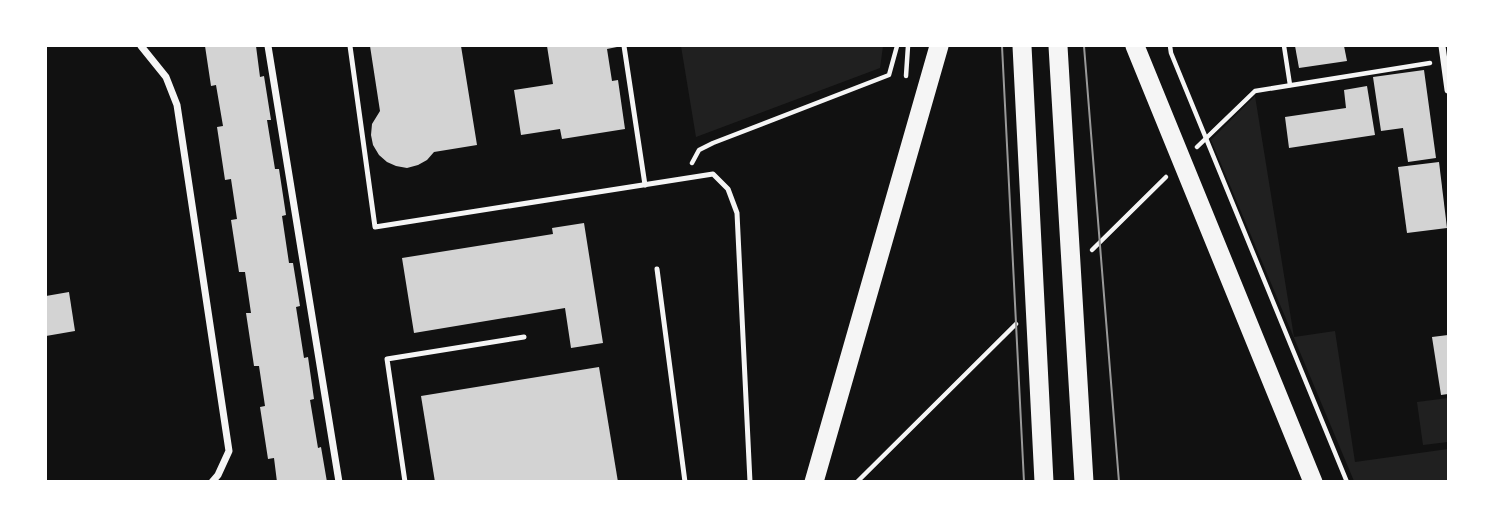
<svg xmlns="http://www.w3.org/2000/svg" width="1494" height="527" viewBox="0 0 1494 527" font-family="Mulish,sans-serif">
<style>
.green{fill:#202020}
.building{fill:#d3d3d3}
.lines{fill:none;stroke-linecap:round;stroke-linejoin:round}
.path{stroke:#f5f5f5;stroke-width:4.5}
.service{stroke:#f5f5f5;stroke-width:5}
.minor{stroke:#f5f5f5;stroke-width:7}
.trunk{stroke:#f5f5f5;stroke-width:19}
.tram{stroke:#9a9a9a;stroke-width:2}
</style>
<rect width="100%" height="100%" fill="#111"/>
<g class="green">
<polygon points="681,46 883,46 880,68 696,137"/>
<polygon points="1255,96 1294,337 1335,331 1355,462 1448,449 1448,481 1354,481 1211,140"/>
<polygon points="1448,398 1448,442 1423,445 1417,402"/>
</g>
<g class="building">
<polygon points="205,46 256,46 260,77 264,76 271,120 267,120 275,169 279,169 286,215 282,216 289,263 293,263 300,306 296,307 304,358 308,357 314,399 310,400 318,448 321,447 327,482 277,482 274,458 268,459 260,407 265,406 259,366 254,366 246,313 251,313 245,272 239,272 231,220 237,219 231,179 225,180 217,127 223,126 216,85 211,86"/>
<polygon points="370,46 461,46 477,145 434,152 427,160 418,165 407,168 396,166 387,162 379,155 373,145 371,135 372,124 380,111"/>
<polygon points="547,46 617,46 617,47 607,49 612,81 618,80 625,129 562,139 560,129 521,135 514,90 553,84"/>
<polygon points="1295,46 1344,46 1347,61 1299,68"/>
<polygon points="1424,70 1436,158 1408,162 1403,128 1381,131 1373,77"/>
<polygon points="1367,86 1375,135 1289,148 1285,117 1346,108 1344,90"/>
<polygon points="1439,162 1447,228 1407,233 1398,167"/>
<polygon points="584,223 603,343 571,348 565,308 414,333 402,258 553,234 552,228"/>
<polygon points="69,292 75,331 46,336 46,296"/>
<polygon points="1448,335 1448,394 1441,395 1432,337"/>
<polygon points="599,367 618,482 435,482 421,396"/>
</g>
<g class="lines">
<g class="path">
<polyline points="1170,46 1171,53 1347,482"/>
<polyline points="1284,46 1290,85"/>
<polyline points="906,76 908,46"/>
<polyline points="1197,147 1255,91 1430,63"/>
<polyline points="692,163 699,150 713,143 889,75 897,46"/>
<polyline points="1092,250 1166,177"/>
<polyline points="857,482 1016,324"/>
</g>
<g class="service">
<polyline points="350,46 375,227 713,174 728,189 737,213 750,482"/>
<polyline points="624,46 645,185"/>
<polyline points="657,269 685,482"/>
<polyline points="405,482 387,359 524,337"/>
</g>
<g class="minor">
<polyline points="141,46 166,77 177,105 229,451 218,475 212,482"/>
<polyline points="268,46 339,482"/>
<polyline points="1442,46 1448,90"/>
</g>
<g class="trunk">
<polyline points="1022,46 1044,482"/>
<polyline points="1058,46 1084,482"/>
<polyline points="1135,46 1313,482"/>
<polyline points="814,482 939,46"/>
</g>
<g class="tram">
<polyline points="1002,46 1024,482"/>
<polyline points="1084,46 1119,482"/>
</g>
</g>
<rect width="1494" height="527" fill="none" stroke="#ffffff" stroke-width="94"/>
</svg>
